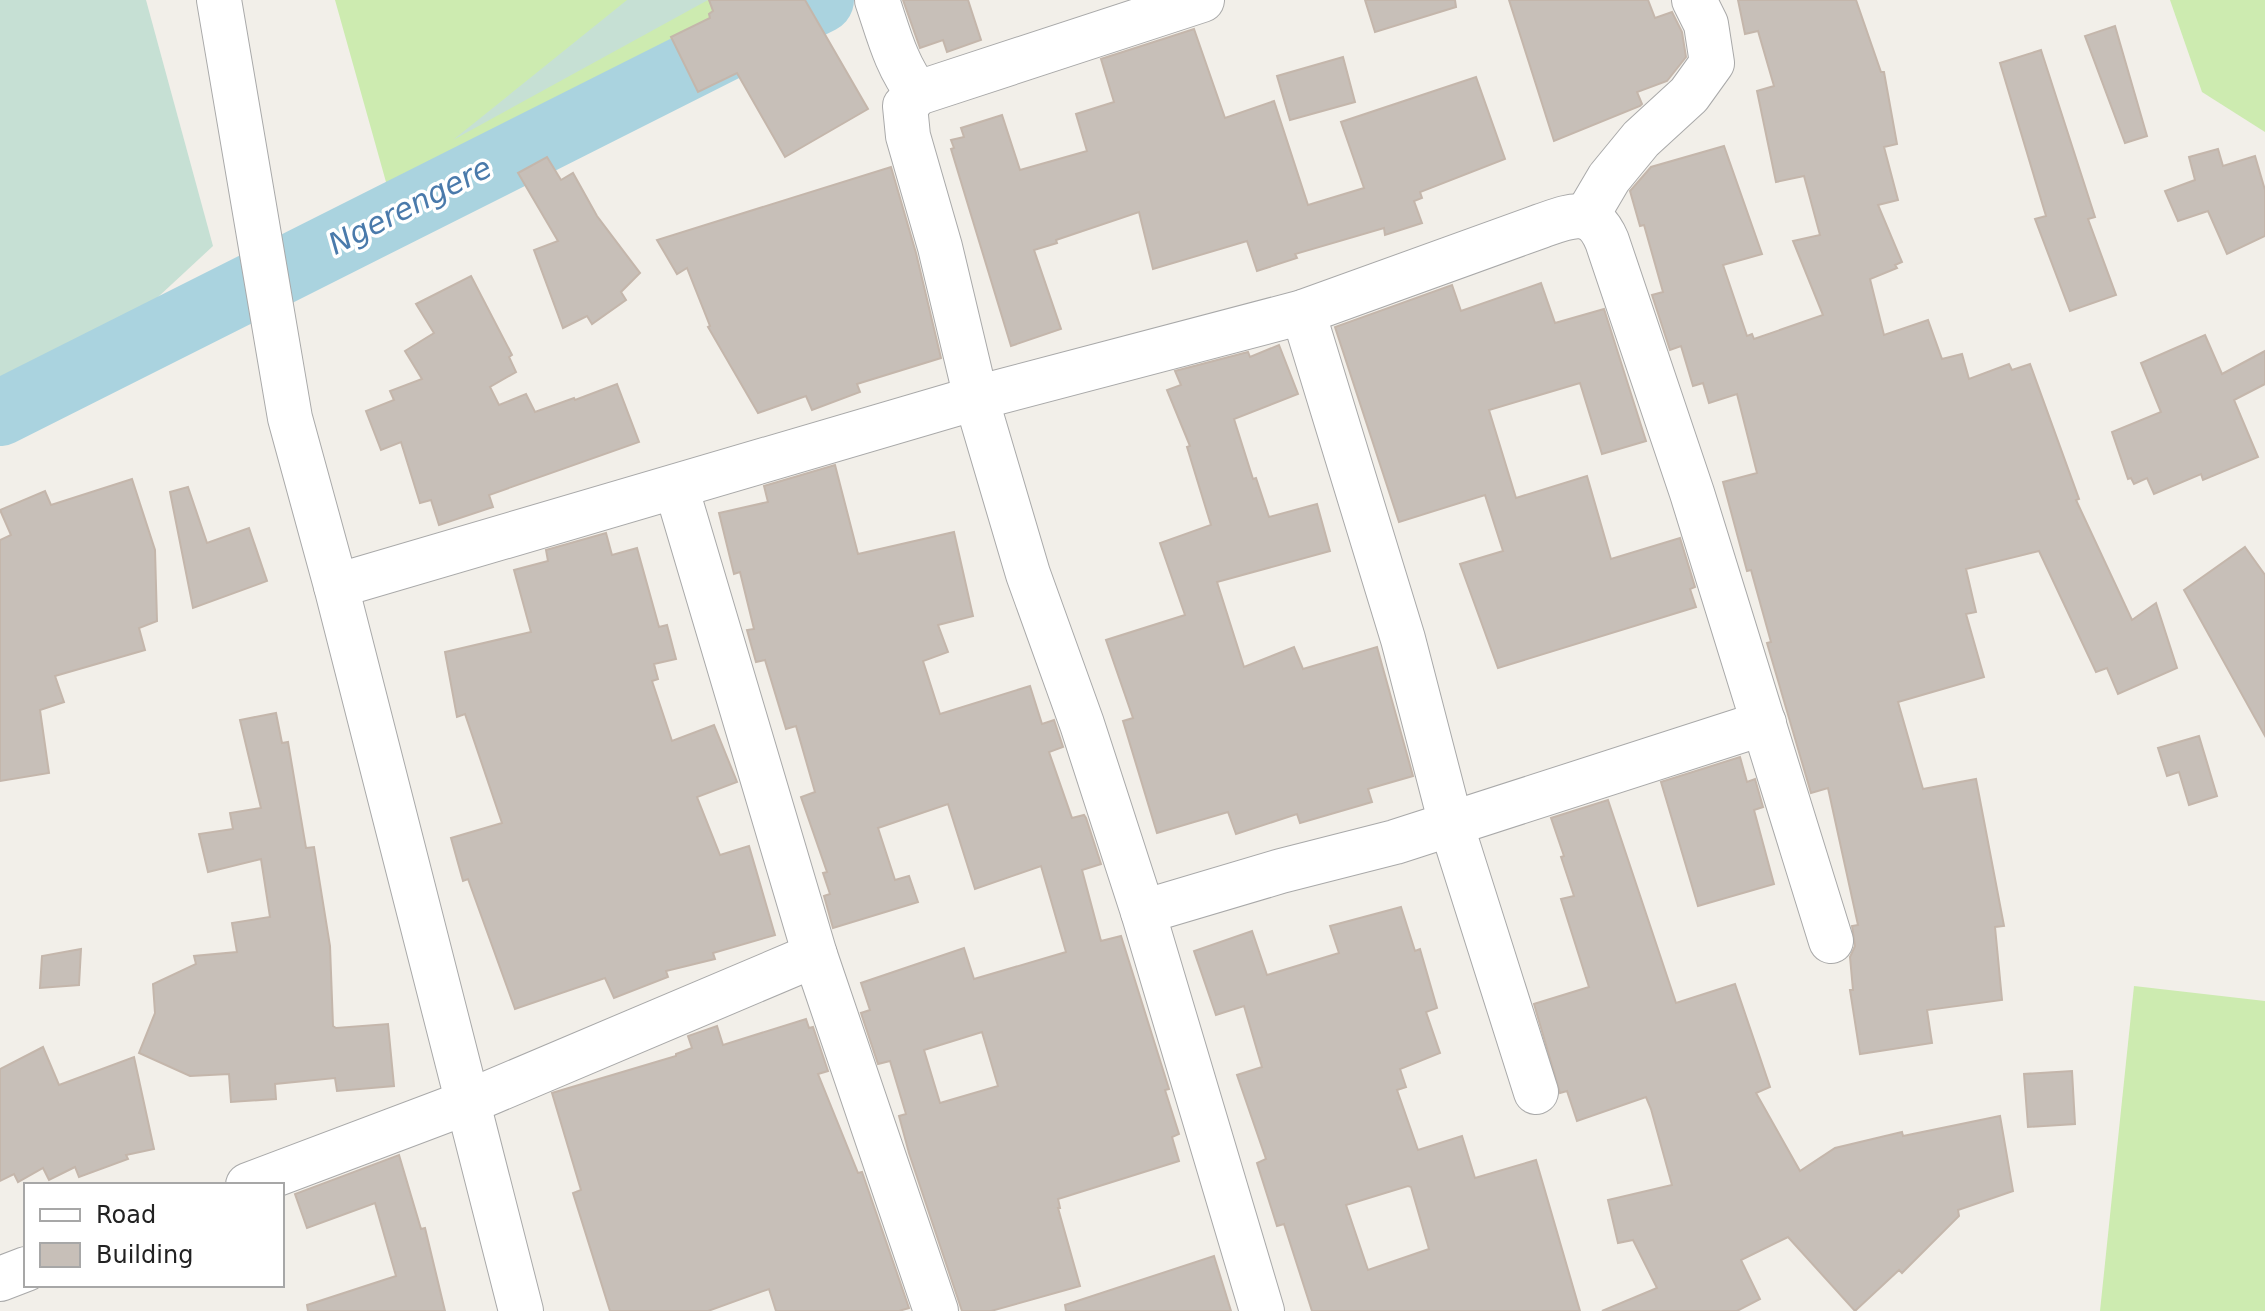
<svg xmlns="http://www.w3.org/2000/svg" width="2265" height="1311" viewBox="0 0 2265 1311" font-family="'DejaVu Sans',sans-serif">
<style>
.grass{fill:#cdebb0}
.wetland{fill:#c6e0d4}
.lines{fill:none;stroke-linecap:round;stroke-linejoin:round}
.river{stroke:#aad3df;stroke-width:66}
.building{fill:#c7bfb8;stroke:#c4b6ab;stroke-width:2;fill-rule:evenodd}
.minor-casing{stroke:#a9a9a9;stroke-width:46}
.minor{stroke:#fff;stroke-width:44}
.labels{text-anchor:middle;stroke-width:7;stroke-linejoin:round;paint-order:stroke}
.water-label{font-size:30px;font-style:italic;fill:#4a7aab;stroke:#fff}
</style>
<rect width="100%" height="100%" fill="#f2efe9"/>
<g class="grass">
<polygon points="335,0 771,0 689,36 393,207"/>
<polygon points="2170,0 2265,0 2265,132 2202,92"/>
<polygon points="2134,986 2265,1001 2265,1311 2100,1311"/>
</g>
<g class="wetland">
<polygon points="0,0 146,0 213,246 144,310 0,409"/>
<polygon points="627,0 708,0 453,140"/>
</g>
<g class="lines">
<polyline class="river" points="0,413 821,0"/>
</g>
<g class="building">
<polygon points="709,0 805,0 868,109 785,157 737,73 698,92 671,37 710,18 709,14 713,11"/>
<polygon points="903,0 968,0 981,40 947,52 943,40 920,48"/>
<polygon points="1365,0 1455,0 1456,7 1375,32"/>
<polygon points="1509,0 1648,0 1655,18 1672,12 1682,32 1686,57 1667,81 1637,92 1642,104 1640,106 1554,141"/>
<polygon points="1738,0 1856,0 1881,72 1884,72 1897,144 1884,147 1898,200 1878,205 1902,262 1895,265 1897,268 1870,279 1884,335 1928,320 1942,359 1962,354 1969,379 2009,364 2012,370 2030,364 2079,499 2076,500 2132,620 2156,603 2177,668 2118,694 2107,668 2096,672 2039,551 1966,569 1976,612 1966,614 1984,677 1898,702 1923,789 1976,779 2004,926 1995,927 2002,1000 1927,1010 1932,1043 1860,1054 1850,990 1853,990 1850,957 1855,946 1852,926 1858,925 1828,788 1811,793 1767,643 1771,642 1751,570 1747,571 1723,482 1757,473 1737,394 1709,403 1703,383 1693,386 1681,346 1670,350 1652,295 1663,292 1644,225 1640,226 1630,191 1651,167 1724,146 1762,254 1723,265 1747,336 1752,334 1754,339 1823,315 1793,241 1820,235 1804,176 1776,182 1757,91 1774,86 1758,31 1745,34"/>
<polygon points="2115,26 2147,136 2125,143 2085,36"/>
<polygon points="1194,29 1225,118 1274,101 1308,205 1364,188 1341,122 1476,77 1505,159 1420,192 1422,198 1414,201 1422,223 1385,235 1384,228 1295,254 1297,258 1257,271 1247,241 1153,269 1139,212 1056,240 1057,243 1034,250 1061,329 1011,346 951,149 954,148 951,140 964,137 961,128 1002,115 1020,170 1087,151 1076,114 1114,102 1101,59"/>
<polygon points="2041,50 2095,217 2088,219 2116,295 2070,311 2035,219 2046,216 2000,63"/>
<polygon points="1343,57 1355,102 1290,120 1277,76"/>
<polygon points="2218,149 2223,166 2255,156 2265,190 2265,236 2227,254 2208,211 2178,221 2165,191 2195,180 2189,157"/>
<polygon points="547,157 561,180 573,173 597,216 640,273 621,292 626,300 592,324 587,316 563,328 534,250 558,241 518,173"/>
<polygon points="891,167 916,253 941,358 857,384 860,392 812,410 806,396 758,413 708,327 710,326 687,268 677,274 657,240"/>
<polygon points="471,276 512,355 509,357 516,372 490,387 499,405 526,394 535,412 574,398 575,400 617,384 639,442 489,495 493,507 439,525 431,500 420,503 401,442 381,450 366,411 394,400 390,391 422,379 405,351 434,333 416,304"/>
<polygon points="1541,283 1555,323 1604,309 1646,441 1602,454 1580,383 1489,410 1516,498 1587,476 1611,559 1680,538 1695,587 1690,589 1696,607 1498,668 1460,564 1503,551 1485,495 1399,522 1335,327 1452,285 1461,311"/>
<polygon points="2205,335 2222,374 2265,351 2265,384 2234,400 2258,457 2203,480 2201,474 2154,494 2147,478 2134,484 2131,478 2128,479 2112,432 2161,412 2141,363"/>
<polygon points="1279,345 1298,394 1234,419 1253,479 1256,478 1269,517 1317,504 1330,551 1217,582 1244,667 1294,647 1303,669 1377,647 1413,776 1368,789 1372,802 1300,823 1297,814 1236,834 1228,812 1157,833 1123,721 1133,718 1106,640 1185,615 1160,543 1211,525 1187,447 1190,446 1167,390 1181,385 1175,371 1248,352 1250,357"/>
<path d="M835,465l23,89 96,-22 19,84 -35,9 10,27 -25,9 17,53 90,-28 12,38 12,-4 9,27 -14,5 23,66 12,-3 2,3 15,46 -19,6 19,71 20,-5 48,153 -4,1 14,44 -7,3 7,24 -121,38 2,9h-2l22,78 -89,25h-29l-53,-158 -10,-37 7,-2 -16,-53 -12,3 -17,-51 9,-3 -9,-27 103,-35 10,31 92,-27 -25,-86 -66,23 -27,-85 -70,24 17,52 14,-4 9,26 -85,26 -9,-32 6,-2 -7,-21 4,-1 -26,-75 14,-5 -19,-66 -10,3 -21,-69 -9,2 -9,-32 7,-1 -14,-57 -6,2 -15,-61 49,-11 -4,-16zM982,1032l16,54 -58,17 -16,-53z"/>
<polygon points="132,479 155,550 157,621 139,628 145,650 55,676 64,702 40,710 49,773 0,781 0,540 11,535 0,510 45,491 51,505"/>
<polygon points="188,487 207,543 249,528 267,581 193,608 170,492"/>
<polygon points="606,533 612,555 637,548 659,627 667,625 676,659 654,664 658,679 652,681 672,741 714,725 737,782 697,797 720,855 749,846 775,935 713,953 715,959 666,971 668,977 614,998 605,978 515,1009 468,879 463,881 451,838 502,823 465,714 457,717 445,652 531,632 514,570 548,561 546,550"/>
<polygon points="2245,547 2265,575 2265,736 2184,590"/>
<polygon points="276,713 282,743 288,742 306,848 314,847 330,946 333,1026 336,1028 388,1024 394,1086 337,1091 335,1078 275,1084 276,1099 231,1102 229,1074 190,1076 139,1053 155,1013 153,984 196,964 194,956 237,952 232,923 270,917 261,859 208,872 199,834 233,829 230,813 261,808 240,720"/>
<polygon points="2199,736 2217,796 2189,805 2179,772 2167,776 2158,748"/>
<polygon points="1740,757 1747,782 1755,779 1763,807 1754,810 1774,884 1698,906 1661,782"/>
<polygon points="1608,800 1676,1003 1735,984 1770,1087 1756,1093 1800,1171 1835,1148 1902,1132 1903,1136 2000,1116 2013,1191 1958,1210 1959,1216 1902,1273 1899,1270 1855,1311 1788,1237 1741,1260 1760,1299 1737,1311 1602,1311 1657,1288 1633,1240 1618,1243 1608,1200 1672,1185 1651,1109 1646,1097 1577,1121 1567,1091 1560,1093 1534,1004 1589,987 1561,899 1574,896 1561,857 1564,856 1551,818"/>
<path d="M1401,907l14,44 5,-2 17,59 -11,4 14,41 -40,16 6,18 -9,3 21,60 44,-14 13,42 61,-18 44,151h-268l-28,-87 -7,2 -20,-63 9,-4 -29,-84 25,-8 -18,-61 -28,9 -22,-64 58,-20 15,44 72,-22 -9,-27zM1408,1186l3,1 18,62 -61,21 -22,-65z"/>
<polygon points="81,949 79,985 40,988 42,956"/>
<polygon points="806,1019 809,1028 813,1027 828,1071 818,1074 858,1173 862,1172 909,1308 899,1311 776,1311 769,1289 708,1311 610,1311 573,1193 581,1190 552,1093 676,1056 676,1054 692,1048 688,1036 717,1026 723,1045"/>
<polygon points="43,1047 59,1085 134,1057 154,1149 126,1155 128,1159 79,1177 75,1167 49,1180 43,1168 18,1182 14,1174 0,1181 0,1069"/>
<polygon points="2072,1071 2075,1124 2028,1127 2024,1074"/>
<polygon points="399,1155 421,1229 425,1228 445,1311 308,1311 307,1305 396,1276 375,1203 307,1228 295,1194"/>
<polygon points="1214,1256 1231,1311 1066,1311 1065,1305"/>
</g>
<g class="lines">
<g class="minor-casing">
<g id="minor">
<polyline points="219,0 290,418 336,586 521,1311"/>
<path d="M877,0c11,32 19,66 41,93"/>
<polyline points="1202,0 918,93 905,106 908,136 940,247 976,398 1028,574 1082,724 1143,912 1262,1311"/>
<polyline points="1586,217 1609,178 1641,139 1689,95 1712,63 1706,24 1694,0"/>
<polyline points="1303,312 1403,639 1451,824 1536,1092"/>
<polyline points="676,487 815,955 936,1311"/>
<path d="M336,586l640,-188 327,-86 238,-86c29,-10 51,-21 66,15l85,252 139,448"/>
<polyline points="1143,912 1281,871 1395,842 1764,723"/>
<polyline points="248,1185 468,1102 815,955"/>
<polyline points="0,1279 26,1269"/>
</g>
</g>
<use href="#minor" class="minor"/>
</g>
<g class="labels">
<g class="water-label">
<text transform="translate(410 206) rotate(-27)" y="10">Ngerengere</text>
</g>
</g>
<rect x="24" y="1183" width="260" height="104" fill="#ffffff" stroke="#a7a7a7" stroke-width="2"/>
<rect x="40" y="1209" width="40" height="12" fill="#ffffff" stroke="#a7a7a7" stroke-width="2"/>
<text x="96" y="1223" font-size="24" fill="#222222">Road</text>
<rect x="40" y="1243" width="40" height="24" fill="#c7bfb8" stroke="#a7a7a7" stroke-width="2"/>
<text x="96" y="1263" font-size="24" fill="#222222">Building</text>
</svg>
